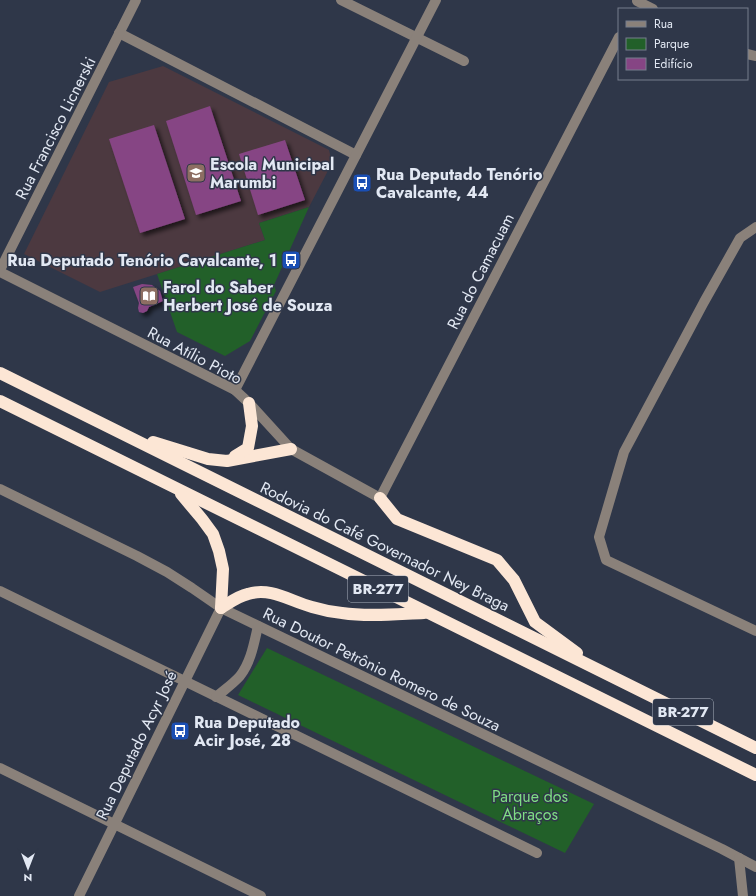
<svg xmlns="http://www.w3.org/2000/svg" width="756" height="896" viewBox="0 0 756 896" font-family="Jost,sans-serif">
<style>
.education{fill:#4c3940}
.green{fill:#226029}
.building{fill:#864584;filter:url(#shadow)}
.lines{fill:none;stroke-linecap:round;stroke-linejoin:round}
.minor{stroke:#8a817a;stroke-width:10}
.highway{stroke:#fce6d5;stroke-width:12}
.labels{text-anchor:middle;stroke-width:3;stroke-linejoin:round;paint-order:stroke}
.shield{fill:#2f3749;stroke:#acb3c0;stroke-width:1}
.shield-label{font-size:15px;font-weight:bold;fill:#e2e8f3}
.street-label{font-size:16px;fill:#e2e8f3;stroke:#2f3749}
.poi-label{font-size:16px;font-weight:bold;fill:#e2e8f3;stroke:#2f3749;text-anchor:start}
.park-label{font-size:16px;fill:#7fdd84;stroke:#2f3749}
</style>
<defs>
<filter id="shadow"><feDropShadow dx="3.5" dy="3.5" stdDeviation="2" flood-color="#0009"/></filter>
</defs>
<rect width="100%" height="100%" fill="#2f3749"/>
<polygon class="education" points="163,66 329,150 332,163 309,207 259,223 265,240 100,292 24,254 109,82"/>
<g class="green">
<polygon points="309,207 274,285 276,291 250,341 225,356 177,332 157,274 265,240 259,223"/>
<polygon points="267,648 594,804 565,853 238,695"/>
</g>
<g class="building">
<polygon points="210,106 241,201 196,215 166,121"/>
<polygon points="154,125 185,219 140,233 109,139"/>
<polygon points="285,140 305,200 258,215 239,154"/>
<polygon points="142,284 152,285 160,291 163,301 149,307 147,311 143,313 139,312 138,308 139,303 133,287"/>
</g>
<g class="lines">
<g class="minor">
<polyline points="341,0 464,61"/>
<polyline points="637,1 653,9"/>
<polyline points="119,33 356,155"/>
<polyline points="747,54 756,56"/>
<polyline points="756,227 740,238 704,302 624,452 599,537 606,560 756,631"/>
<polyline points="0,270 136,0"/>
<polyline points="0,272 235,390 249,403 291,449 380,498 619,37"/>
<polyline points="235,390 436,0"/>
<polyline points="0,489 137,556 167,572 192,588 221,608 722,849 756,867"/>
<polyline points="0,591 537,853"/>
<path d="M216,697c8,-7 17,-13 24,-21 11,-14 14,-33 18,-50"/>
<polyline points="0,768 261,896"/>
<polyline points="739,858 743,896"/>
<polyline points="79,896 221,608"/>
</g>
<g class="highway">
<polyline points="0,373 756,748"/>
<polyline points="0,401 756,775"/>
<polyline points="153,442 208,459 227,461 291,449"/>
<polyline points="235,456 248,448 252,426 249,403"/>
<polyline points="181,494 202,519 213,534 219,551 223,569 221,608"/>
<polyline points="380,498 397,519 497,560 514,580 535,622 577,653"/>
<path d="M221,608c8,-5 17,-12 27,-14 23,-7 42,7 64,13 10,3 20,5 30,6 26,4 56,1 82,0"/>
</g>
</g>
<defs>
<g id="school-square" transform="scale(1)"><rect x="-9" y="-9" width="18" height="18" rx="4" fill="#8d6e63" stroke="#2f3749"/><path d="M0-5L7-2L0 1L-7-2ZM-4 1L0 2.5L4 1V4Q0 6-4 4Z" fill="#fff"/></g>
<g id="bus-square" transform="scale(1)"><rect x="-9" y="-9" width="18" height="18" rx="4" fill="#1a4fb4" stroke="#2f3749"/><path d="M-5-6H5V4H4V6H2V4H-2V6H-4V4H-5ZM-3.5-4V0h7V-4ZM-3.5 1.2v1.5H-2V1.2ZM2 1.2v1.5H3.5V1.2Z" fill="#fff"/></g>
<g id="library-square" transform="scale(1)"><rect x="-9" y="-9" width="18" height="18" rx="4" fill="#8d6e63" stroke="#2f3749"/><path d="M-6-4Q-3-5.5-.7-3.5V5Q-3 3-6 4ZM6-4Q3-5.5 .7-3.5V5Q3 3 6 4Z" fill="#fff"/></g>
</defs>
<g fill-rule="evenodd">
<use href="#school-square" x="196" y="173"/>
<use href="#bus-square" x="362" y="183"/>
<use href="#bus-square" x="291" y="260"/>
<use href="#library-square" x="149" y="296"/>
<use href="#bus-square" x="180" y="731"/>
</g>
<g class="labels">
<g class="shield">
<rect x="348" y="576" width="60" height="26" rx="3"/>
<rect x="653" y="699" width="60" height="26" rx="3"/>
</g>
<g class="shield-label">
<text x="378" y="594">BR-277</text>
<text x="683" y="717">BR-277</text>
</g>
<g class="street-label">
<text transform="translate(55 128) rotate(-63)" y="6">Rua Francisco Licnerski</text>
<text transform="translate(480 271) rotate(-63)" y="6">Rua do Camacuam</text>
<text transform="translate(195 355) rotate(28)" y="6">Rua Atílio Pioto</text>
<text transform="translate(385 546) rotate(26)" y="6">Rodovia do Café Governador Ney Braga</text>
<text transform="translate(382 669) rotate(26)" y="6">Rua Doutor Petrônio Romero de Souza</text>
<text transform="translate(136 745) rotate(-64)" y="6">Rua Deputado Acyr José</text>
</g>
<g class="poi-label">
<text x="210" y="170">Escola Municipal<tspan x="210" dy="18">Marumbi</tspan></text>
<text x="376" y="180">Rua Deputado Tenório<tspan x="376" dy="18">Cavalcante, 44</tspan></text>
<text x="277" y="266" text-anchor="end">Rua Deputado Tenório Cavalcante, 1</text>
<text x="163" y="293">Farol do Saber<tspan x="163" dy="18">Herbert José de Souza</tspan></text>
<text x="194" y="728">Rua Deputado<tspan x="194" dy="18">Acir José, 28</tspan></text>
</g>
<g class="park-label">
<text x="530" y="802">Parque dos<tspan x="530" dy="18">Abraços</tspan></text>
</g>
</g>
<rect x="618" y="8" width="130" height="72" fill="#2f3749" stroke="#777e8d"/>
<rect x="626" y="21" width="20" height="6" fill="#8a817a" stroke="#777e8d"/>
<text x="654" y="28" font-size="12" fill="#e2e8f3">Rua</text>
<rect x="626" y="38" width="20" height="12" fill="#226029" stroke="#777e8d"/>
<text x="654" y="48" font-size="12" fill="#e2e8f3">Parque</text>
<rect x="626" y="58" width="20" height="12" fill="#864584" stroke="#777e8d"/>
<text x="654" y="68" font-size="12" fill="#e2e8f3">Edifício</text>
<g transform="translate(28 868) rotate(180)" stroke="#2f3749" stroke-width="3" paint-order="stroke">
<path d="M0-3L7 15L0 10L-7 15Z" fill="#e2e8f3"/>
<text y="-6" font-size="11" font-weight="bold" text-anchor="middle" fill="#e2e8f3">N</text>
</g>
</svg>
